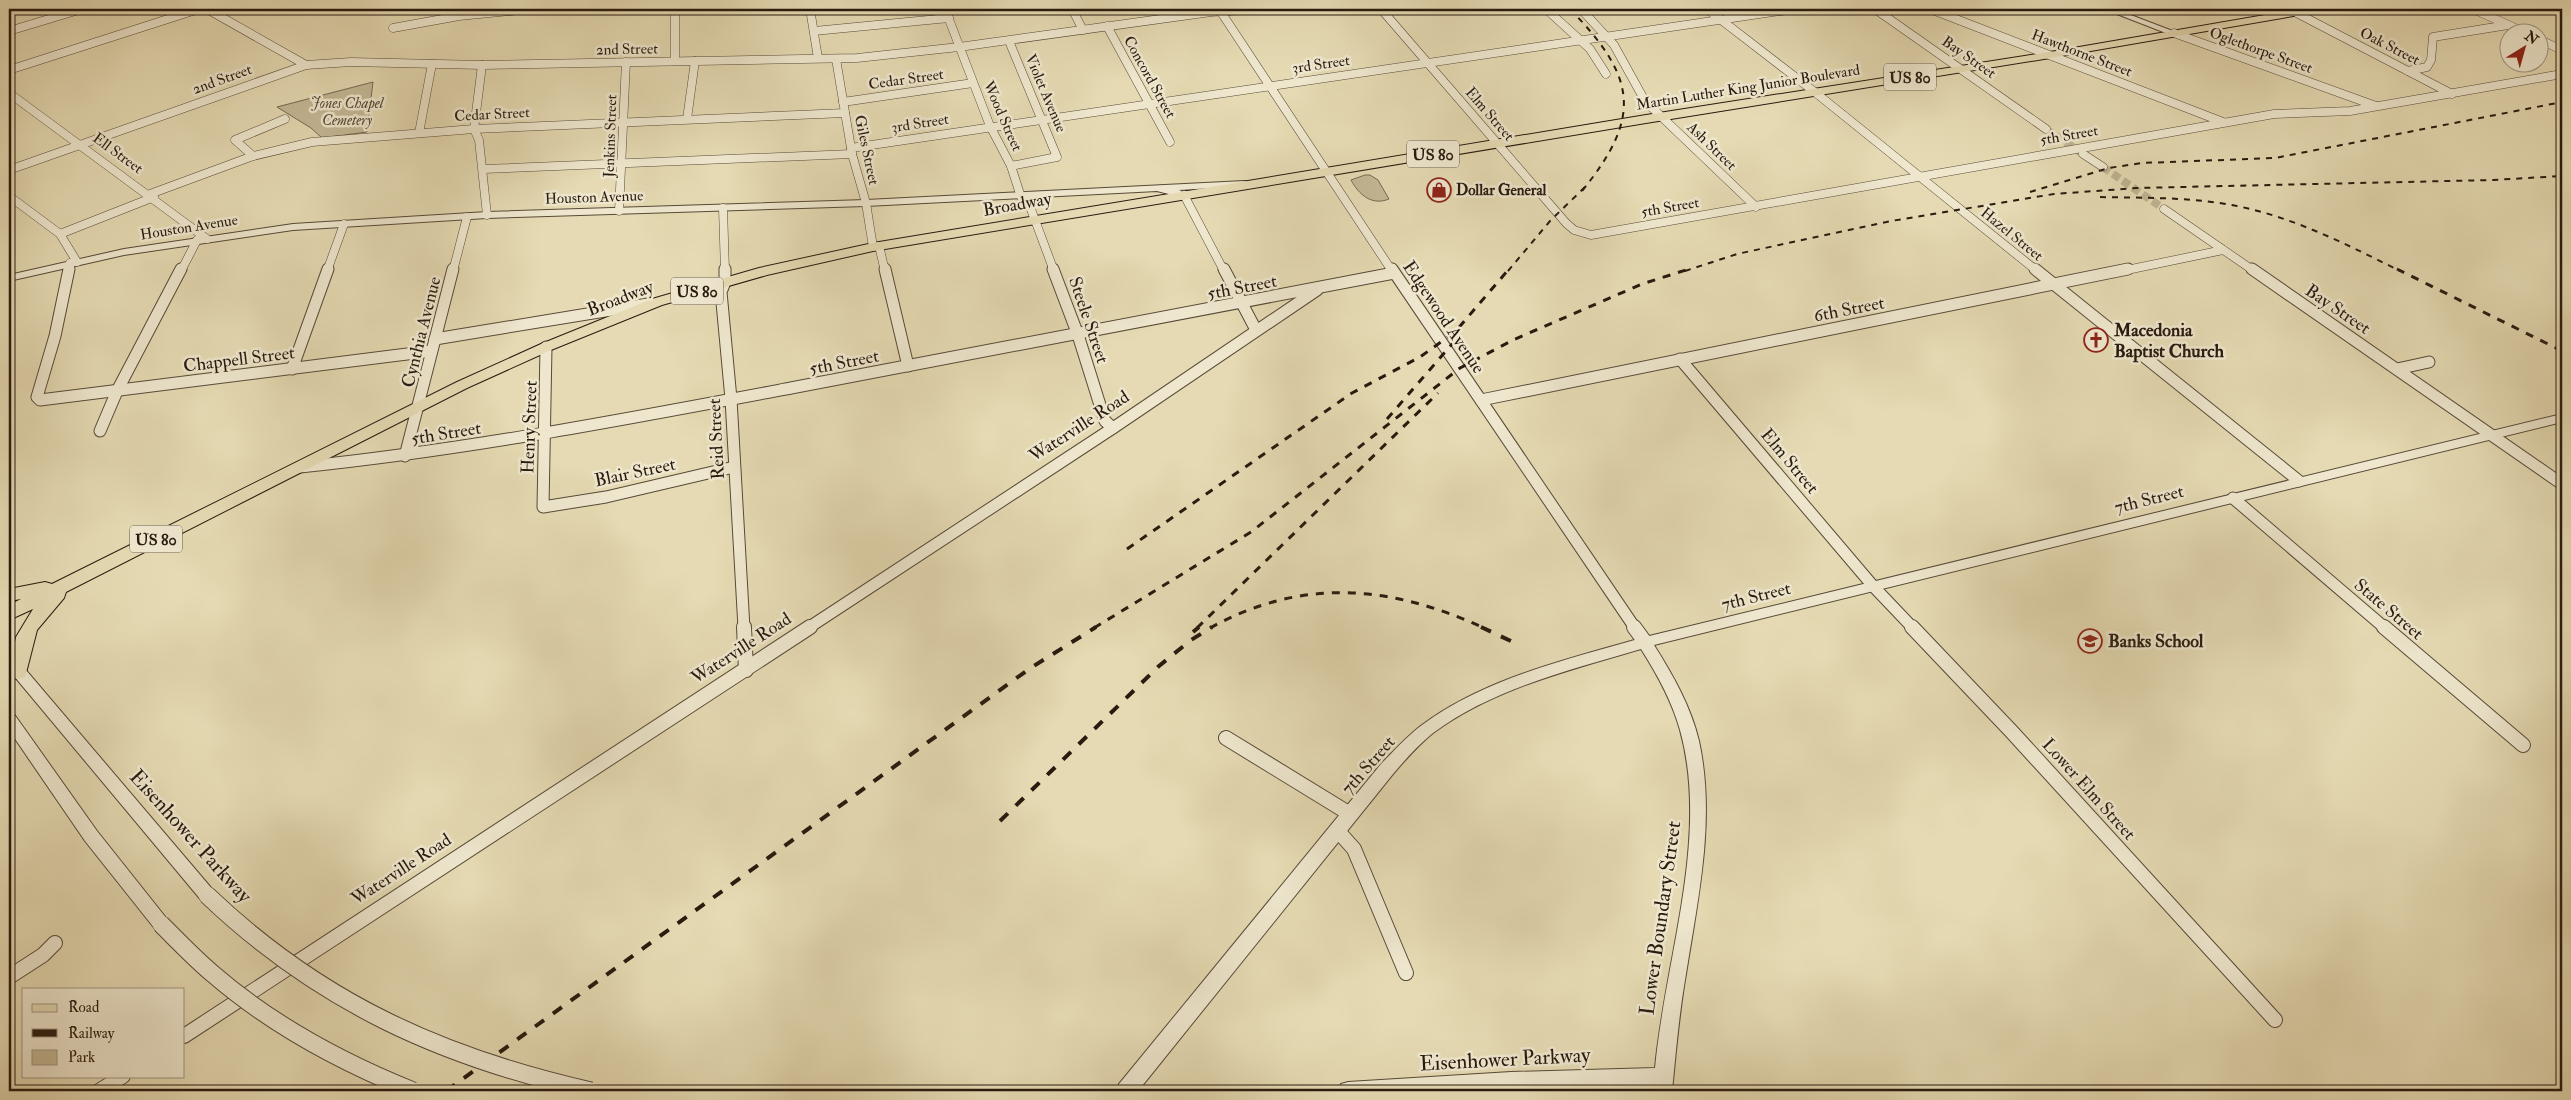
<svg xmlns="http://www.w3.org/2000/svg" width="2571" height="1100" viewBox="0 0 2571 1100" font-family="'IM FELL Double Pica',serif">
<style>
.green{fill:#c5b997;stroke:#766a53}
.lines{fill:none;stroke-linecap:round;stroke-linejoin:round}
.minor-tunnel{stroke:#bfb492;stroke-width:8;stroke-dasharray:8 4;stroke-linecap:butt}
.minor-far2-casing{stroke:#574a38;stroke-width:9}
.minor-far1-casing{stroke:#574a38;stroke-width:13}
.minor-casing{stroke:#574a38;stroke-width:16}
.tertiary-casing{stroke:#574a38;stroke-width:2}
.primary-casing{stroke:#281a0f;stroke-width:2}
.minor-far2{stroke:#eee7ce;stroke-width:8}
.minor-far1{stroke:#eee7ce;stroke-width:11}
.minor{stroke:#eee7ce;stroke-width:14}
.tertiary{fill:#eee7ce;fill-rule:evenodd}
.primary{fill:#e5dab3;fill-rule:evenodd}
.rail-far2{stroke:#281a0f;stroke-width:2;stroke-dasharray:6 6;stroke-linecap:butt}
.rail-far1{stroke:#281a0f;stroke-width:3;stroke-dasharray:8 8;stroke-linecap:butt}
.rail{stroke:#281a0f;stroke-width:4;stroke-dasharray:11 11;stroke-linecap:butt}
.tertiary-bridge-casing{stroke:#574a38;stroke-width:19;stroke-linecap:butt}
.tertiary-bridge{stroke:#eee7ce;stroke-width:17}
.labels{text-anchor:middle;stroke-width:5;stroke-linejoin:round;paint-order:stroke}
.far-street-label{font-size:15px;fill:#281a0f;stroke:#eee7ce}
.far-park-label{font-size:15px;font-style:italic;fill:#574a38;stroke:#eee7ce}
.far-poi-label{font-size:15px;font-weight:bold;fill:#281a0f;stroke:#eee7ce;text-anchor:start}
.shield{fill:#eee7ce;stroke:#635848;stroke-width:1}
.shield-label{font-size:16px;font-weight:bold;fill:#281a0f}
.street-label{font-size:18px;fill:#281a0f;stroke:#eee7ce}
.poi-label{font-size:18px;font-weight:bold;fill:#281a0f;stroke:#eee7ce;text-anchor:start}
.near-street-label{font-size:21px;fill:#281a0f;stroke:#eee7ce}
</style>
<rect width="100%" height="100%" fill="#e5dab3"/>
<filter id="stains"><feTurbulence type="fractalNoise" baseFrequency=".004" numOctaves="4"/><feColorMatrix values="0 0 0 0 .2 0 0 0 0 .09 0 0 0 0 .02 0 0 0 .5 -.17"/></filter>
<radialGradient id="worn" r=".72"><stop offset=".6" stop-color="#630" stop-opacity="0"/><stop offset="1" stop-color="#630" stop-opacity=".3"/></radialGradient>
<g class="green">
<polygon points="373,82 367,132 322,138 311,128 277,107"/>
<path d="M1365,175h5l8,5 11,19c-17,7 -30,-4 -38,-19z"/>
</g>
<g class="lines">
<g class="minor-tunnel">
<polyline points="2046,129 2083,154"/>
<polyline points="2103,167 2164,209"/>
</g>
<g class="minor-far2-casing">
<g id="minor-far2">
<polyline points="207,9 306,65"/>
<polyline points="675,9 675,61"/>
<polyline points="810,9 818,58"/>
<polyline points="945,9 990,126 1011,166 1021,197"/>
<polyline points="1072,9 1083,30"/>
<polyline points="1219,9 1392,271"/>
<polyline points="1381,9 1566,223 1574,230 1591,235 2274,114 2350,111 2562,74"/>
<polyline points="1546,9 1590,49 1606,74"/>
<polyline points="1581,9 1614,45 1645,101 1756,207"/>
<polyline points="1707,9 1816,93 2037,271"/>
<polyline points="1875,9 2046,129"/>
<polyline points="1930,9 2223,122"/>
<polyline points="2289,9 2452,94"/>
<polyline points="2473,9 2524,32"/>
<polyline points="1107,26 1170,142"/>
<polyline points="393,28 459,16 531,9"/>
<polyline points="9,31 82,9"/>
<polyline points="814,31 949,18"/>
<polyline points="2174,33 2376,106"/>
<polyline points="2538,39 2562,50"/>
<polyline points="1009,41 1057,157 1011,166"/>
<polyline points="836,59 852,154 866,203 873,247"/>
<polyline points="482,65 474,129 479,140 487,215"/>
<polyline points="9,70 199,9"/>
<polyline points="2408,71 2427,67 2431,60 2433,37 2508,25"/>
<polyline points="9,93 207,239"/>
<polyline points="843,102 973,83"/>
<polyline points="687,119 695,61"/>
<polyline points="419,133 432,64"/>
<polyline points="851,148 1794,9"/>
<polyline points="2083,154 2103,167"/>
<polyline points="253,156 235,140 285,119"/>
<polyline points="483,169 852,154"/>
<polyline points="9,170 306,65 351,62 482,65 857,58 959,47 1211,12 1260,9"/>
<polyline points="150,194 253,156 312,142 474,129 845,113"/>
<polyline points="1184,195 1224,271"/>
<polyline points="9,196 60,234 77,262"/>
<polyline points="1026,196 1054,271"/>
<polyline points="723,208 725,271"/>
<polyline points="2164,209 2254,271"/>
<polyline points="619,211 626,62"/>
<polyline points="60,234 154,197"/>
<polyline points="879,246 885,271"/>
<polyline points="68,271 70,263"/>
<polyline points="181,271 197,240"/>
<polyline points="327,271 344,224"/>
<polyline points="453,271 467,217"/>
<polyline points="2122,271 2223,250"/>
</g>
</g>
<g class="minor-far1-casing">
<g id="minor-far1">
<polyline points="69,269 55,336 37,397 40,400 431,351"/>
<polyline points="725,269 725,282 721,292 731,399 744,628"/>
<polyline points="885,269 908,366"/>
<polyline points="1053,269 1078,335 1105,421 1113,428"/>
<polyline points="1224,269 1256,330"/>
<polyline points="1392,269 1635,628"/>
<polyline points="2035,269 2299,481"/>
<polyline points="2252,269 2562,484"/>
<polyline points="435,339 648,304"/>
<polyline points="546,347 543,507 606,497 734,467"/>
<polyline points="1680,359 1873,586 1913,628"/>
<polyline points="292,369 328,269"/>
<polyline points="2397,369 2429,362"/>
<polyline points="1481,400 2128,269"/>
<polyline points="100,431 117,391 181,269"/>
<polyline points="405,456 453,269"/>
<path d="M300,467c165,-17 327,-48 491,-79 201,-37 402,-76 603,-115"/>
<polyline points="2233,498 2385,628"/>
<polyline points="808,628 1113,428 1317,290"/>
</g>
</g>
<g class="minor-casing">
<g id="minor">
<polyline points="744,627 746,670"/>
<polyline points="1634,627 1645,642"/>
<polyline points="1912,627 2011,731 2275,1020"/>
<polyline points="2384,627 2523,745"/>
<polyline points="1226,738 1350,814"/>
<polyline points="1337,830 1354,849 1406,973"/>
<polyline points="9,977 43,955 55,943"/>
<polyline points="184,1036 810,627"/>
<polyline points="99,1091 123,1076"/>
</g>
</g>
<g class="tertiary-casing">
<g id="tertiary">
<polygon points="2104,9 2115,9 2178,33 2171,35"/>
<polygon points="1244,181 1248,182 1248,186 1179,190 1189,195 1184,198 1157,191 866,206 487,218 293,230 124,255 9,281 9,275 124,249 293,224 487,212 866,200"/>
<path d="M2562,414v8l-908,223c19,30 37,62 45,96 17,78 -1,157 -13,233 -7,39 -10,78 -14,117h-18v-5l-161,5h-155l3,-7 7,-2 163,-10 144,-4c10,-109 55,-230 25,-338 -8,-29 -23,-56 -39,-81 -70,21 -147,39 -208,84 -15,12 -28,27 -40,41l-255,317h-21l2,-7 262,-320c13,-13 26,-28 41,-39 65,-48 148,-66 223,-88z"/>
<polygon points="9,655 14,656 213,890 216,895 213,900 207,902 201,900 9,670"/>
<polygon points="9,712 14,714 97,831 167,919 170,924 167,929 161,932 155,929 85,841 9,730"/>
</g>
</g>
<g class="primary-casing">
<polygon id="primary" points="2300,9 2322,9 2317,12 2050,58 1646,123 873,251 767,275 662,305 551,350 467,388 66,592 64,598 37,630 25,677 18,679 11,677 9,672 16,637 33,609 9,620 9,605 21,599 9,601 9,589 45,582 52,584 457,382 541,344 652,299 759,268 873,243 1646,115 2050,52"/>
</g>
<use href="#minor-far2" class="minor-far2"/>
<use href="#minor-far1" class="minor-far1"/>
<use href="#minor" class="minor"/>
<use href="#tertiary" class="tertiary"/>
<use href="#primary" class="primary"/>
<g class="rail-far2">
<path d="M1570,9c66,68 73,107 12,182"/>
<polyline points="2030,192 2109,168 2142,163 2275,158 2562,102"/>
<path d="M2100,197c42,1 84,0 126,7 61,10 118,39 174,67"/>
<polyline points="1508,271 1550,221 1585,187"/>
<polyline points="1685,271 1737,254 1891,221 2054,194 2137,188 2493,180 2562,176"/>
</g>
<g class="rail-far1">
<polyline points="2397,269 2562,351"/>
<polyline points="1387,419 1459,336"/>
<polyline points="1127,549 1352,393 1420,357 1455,332 1509,269"/>
<polyline points="1094,628 1251,532 1460,368 1513,340 1642,284 1689,269"/>
<polyline points="1197,628 1438,393"/>
<path d="M1210,628c92,-51 181,-43 274,0"/>
</g>
<g class="rail">
<polyline points="1481,627 1515,643"/>
<polyline points="1193,632 1199,627"/>
<polyline points="1000,821 1159,666 1191,640 1212,627"/>
<polyline points="446,1091 1029,669 1096,627"/>
</g>
<g class="tertiary-bridge-casing">
<g id="tertiary-bridge">
<path d="M207,895c112,107 234,162 384,196"/>
<path d="M161,924c17,17 34,35 52,50 59,51 128,88 200,117"/>
</g>
</g>
<use href="#tertiary-bridge" class="tertiary-bridge"/>
</g>
<defs>
<g id="shop-ring" transform="scale(1.25)"><circle r="9.5" fill="#eee7ce" stroke="#8f2418" stroke-width="1.5"/><path d="M-5-2.5h2.3a2.7 3.5 0 0 1 5.4 0H5L5.5 6h-11ZM-1.5-2.5h3a1.5 2.3 0 0 0-3 0Z" fill="#8f2418"/></g>
<g id="church-ring" transform="scale(1.25)"><circle r="9.5" fill="#eee7ce" stroke="#8f2418" stroke-width="1.5"/><path d="M-1.2-6h2.4v3.5h3.3v2.4h-3.3V6h-2.4V-.1h-3.3v-2.4h3.3Z" fill="#8f2418"/></g>
<g id="school-ring" transform="scale(1.25)"><circle r="9.5" fill="#eee7ce" stroke="#8f2418" stroke-width="1.5"/><path d="M0-5L7-2L0 1L-7-2ZM-4 1L0 2.5L4 1V4Q0 6-4 4Z" fill="#8f2418"/></g>
</defs>
<g fill-rule="evenodd">
<use href="#shop-ring" x="1439" y="190"/>
<use href="#church-ring" x="2096" y="340"/>
<use href="#school-ring" x="2090" y="641"/>
</g>
<g class="labels">
<g class="far-street-label">
<text transform="translate(2390 46) rotate(27)" y="5">Oak Street</text>
<text transform="translate(627 49) rotate(-1)" y="5">2nd Street</text>
<text transform="translate(2261 50) rotate(20)" y="5">Oglethorpe Street</text>
<text transform="translate(2082 53) rotate(21)" y="5">Hawthorne Street</text>
<text transform="translate(1969 57) rotate(35)" y="5">Bay Street</text>
<text transform="translate(1321 64) rotate(-8)" y="5">3rd Street</text>
<text transform="translate(1150 77) rotate(61)" y="5">Concord Street</text>
<text transform="translate(222 79) rotate(-20)" y="5">2nd Street</text>
<text transform="translate(906 79) rotate(-8)" y="5">Cedar Street</text>
<text transform="translate(1748 87) rotate(-9)" y="5">Martin Luther King Junior Boulevard</text>
<text transform="translate(1046 93) rotate(67)" y="5">Violet Avenue</text>
<text transform="translate(492 114) rotate(-3)" y="5">Cedar Street</text>
<text transform="translate(1490 114) rotate(49)" y="5">Elm Street</text>
<text transform="translate(1003 116) rotate(66)" y="5">Wood Street</text>
<text transform="translate(920 123) rotate(-9)" y="5">3rd Street</text>
<text transform="translate(2069 135) rotate(-10)" y="5">5th Street</text>
<text transform="translate(610 136) rotate(-88)" y="5">Jenkins Street</text>
<text transform="translate(1712 146) rotate(44)" y="5">Ash Street</text>
<text transform="translate(867 150) rotate(78)" y="5">Giles Street</text>
<text transform="translate(118 153) rotate(36)" y="5">Ell Street</text>
<text transform="translate(594 197) rotate(-2)" y="5">Houston Avenue</text>
<text transform="translate(1670 207) rotate(-10)" y="5">5th Street</text>
<text transform="translate(189 227) rotate(-9)" y="5">Houston Avenue</text>
<text transform="translate(2012 234) rotate(39)" y="5">Hazel Street</text>
</g>
<g class="far-park-label">
<text x="347" y="108">Jones Chapel<tspan x="347" dy="17">Cemetery</tspan></text>
</g>
<g class="far-poi-label">
<text x="1456" y="195">Dollar General</text>
</g>
<g class="shield">
<rect x="1884" y="63.5" width="52" height="27" rx="4"/>
<rect x="1407" y="140.5" width="52" height="27" rx="4"/>
<rect x="671" y="277.5" width="52" height="27" rx="4"/>
<rect x="130" y="525.5" width="52" height="27" rx="4"/>
</g>
<g class="shield-label">
<text x="1910" y="83">US 80</text>
<text x="1433" y="160">US 80</text>
<text x="697" y="297">US 80</text>
<text x="156" y="545">US 80</text>
</g>
<g class="street-label">
<text transform="translate(1017 204) rotate(-10)" y="6">Broadway</text>
<text transform="translate(1242 287) rotate(-11)" y="6">5th Street</text>
<text transform="translate(620 298) rotate(-21)" y="6">Broadway</text>
<text transform="translate(1849 309) rotate(-11)" y="6">6th Street</text>
<text transform="translate(2338 309) rotate(34)" y="6">Bay Street</text>
<text transform="translate(1444 317) rotate(56)" y="6">Edgewood Avenue</text>
<text transform="translate(1089 320) rotate(71)" y="6">Steele Street</text>
<text transform="translate(421 332) rotate(-76)" y="6">Cynthia Avenue</text>
<text transform="translate(239 359) rotate(-7)" y="6">Chappell Street</text>
<text transform="translate(844 362) rotate(-11)" y="6">5th Street</text>
<text transform="translate(1079 426) rotate(-33)" y="6">Waterville Road</text>
<text transform="translate(529 427) rotate(-88)" y="6">Henry Street</text>
<text transform="translate(446 433) rotate(-9)" y="6">5th Street</text>
<text transform="translate(716 439) rotate(-93)" y="6">Reid Street</text>
<text transform="translate(1790 461) rotate(50)" y="6">Elm Street</text>
<text transform="translate(635 472) rotate(-12)" y="6">Blair Street</text>
<text transform="translate(2149 499) rotate(-14)" y="6">7th Street</text>
<text transform="translate(1756 596) rotate(-14)" y="6">7th Street</text>
<text transform="translate(2389 609) rotate(40)" y="6">State Street</text>
<text transform="translate(741 648) rotate(-33)" y="6">Waterville Road</text>
<text transform="translate(1368 765) rotate(-49)" y="6">7th Street</text>
<text transform="translate(2089 789) rotate(48)" y="6">Lower Elm Street</text>
<text transform="translate(401 869) rotate(-33)" y="6">Waterville Road</text>
</g>
<g class="poi-label">
<text x="2114" y="336">Macedonia<tspan x="2114" dy="21">Baptist Church</tspan></text>
<text x="2108" y="647">Banks School</text>
</g>
<g class="near-street-label">
<text transform="translate(191 836) rotate(48)" y="7">Eisenhower Parkway</text>
<text transform="translate(1660 918) rotate(-82)" y="7">Lower Boundary Street</text>
<text transform="translate(1505 1059) rotate(-3)" y="7">Eisenhower Parkway</text>
</g>
</g>
<rect width="2571" height="1100" fill="none" stroke="#e5dab3" stroke-width="30"/>
<rect x="10" y="10" width="2551" height="1080" fill="none" stroke="#281a0f" stroke-width="2.5"/>
<rect x="15" y="15" width="2541" height="1070" fill="none" stroke="#281a0f"/>
<rect x="22" y="988" width="162" height="90" fill="#eee7ce" stroke="#9f9582"/>
<rect x="32" y="1004" width="25" height="8" fill="#e5dab3" stroke="#9f9582"/>
<text x="68" y="1012" font-size="15" fill="#281a0f">Road</text>
<rect x="32" y="1029" width="25" height="8" fill="#281a0f" stroke="#9f9582"/>
<text x="68" y="1038" font-size="15" fill="#281a0f">Railway</text>
<rect x="32" y="1050" width="25" height="15" fill="#c5b997" stroke="#9f9582"/>
<text x="68" y="1062" font-size="15" fill="#281a0f">Park</text>
<g transform="translate(2524 48) rotate(37)"><circle r="24" fill="#eee7ce" stroke="#9f9582"/>
<path d="M0-4L9 19L0 12L-9 19Z" fill="#8f2418"/>
<text y="-8" font-size="14" font-weight="bold" text-anchor="middle" fill="#281a0f">N</text>
</g>
<rect width="100%" height="100%" filter="url(#stains)"/>
<rect width="100%" height="100%" fill="url(#worn)"/>
</svg>
